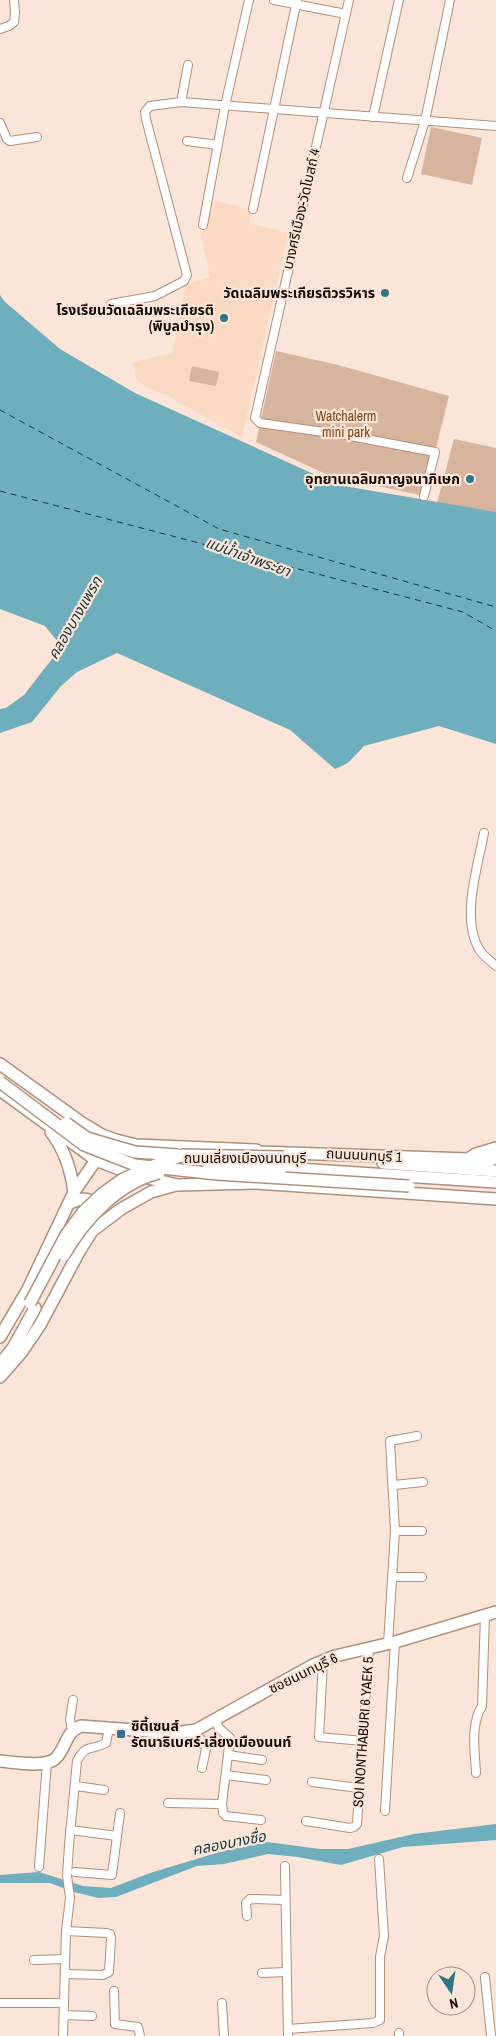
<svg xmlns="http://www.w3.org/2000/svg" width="496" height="2036" viewBox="0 0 496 2036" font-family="'Archivo Narrow','Noto Sans Thai',sans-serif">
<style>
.built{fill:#fbdac4}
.green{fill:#d7b49e}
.water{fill:#6faebc}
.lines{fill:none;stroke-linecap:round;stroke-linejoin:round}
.ferry{stroke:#17373e;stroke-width:1;stroke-dasharray:6 5;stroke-linecap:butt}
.street-casing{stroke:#b0907b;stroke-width:10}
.secondary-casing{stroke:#b0907b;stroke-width:14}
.street{stroke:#fff;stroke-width:8}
.secondary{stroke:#fff;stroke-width:11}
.secondary-bridge-casing{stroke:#b0907b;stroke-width:14;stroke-linecap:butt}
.secondary-bridge{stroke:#fff;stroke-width:11}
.poi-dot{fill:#317684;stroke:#fae5d8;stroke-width:2}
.labels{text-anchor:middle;stroke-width:4.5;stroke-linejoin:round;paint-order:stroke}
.street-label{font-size:14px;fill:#140903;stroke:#fae5d8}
.poi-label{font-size:14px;font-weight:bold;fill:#140903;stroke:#fae5d8;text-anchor:end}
.park-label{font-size:14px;fill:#7e4518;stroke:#fae5d8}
.water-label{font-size:15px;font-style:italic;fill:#17373e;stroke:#fae5d8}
</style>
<rect width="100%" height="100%" fill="#fae5d8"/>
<polygon class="built" points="209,199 252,210 249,223 288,233 242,437 181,404 168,395 156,392 144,386 135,377 133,362 172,353 186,284 210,278 201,235"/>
<g class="green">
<polygon points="431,127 482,138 472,185 421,174"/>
<polygon points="276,351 338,365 449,396 424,496 328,475 256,442"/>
<polygon points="192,366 219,372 216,386 189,381"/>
<polygon points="454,439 496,448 496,512 437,503"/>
</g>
<g class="water">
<polygon points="0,295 4,301 60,349 135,393 338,485 496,512 496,744 439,726 364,746 348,763 335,769 290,730 117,653 77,672 61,686 32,722 0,733 0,709 6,708 24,695 55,655 58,642 45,626 0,609"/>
<polygon points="496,1824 496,1840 403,1847 341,1865 298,1857 268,1854 224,1864 197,1866 116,1897 98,1898 74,1892 50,1883 0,1883 0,1875 39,1872 83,1886 111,1888 150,1873 223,1851 267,1842 320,1849 348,1849 414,1834"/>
</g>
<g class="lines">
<g class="ferry">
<polyline points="0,410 219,529 496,607"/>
<polyline points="0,491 463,612 496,631"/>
</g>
<g class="street-casing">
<g id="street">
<polyline points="274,0 346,14"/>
<polyline points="349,0 255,418 260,423 345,435 435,452 424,496"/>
<polyline points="0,29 9,26 14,22 15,13 14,0"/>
<polyline points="181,102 188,65"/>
<polyline points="373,117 399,0"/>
<polyline points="0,123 7,139 10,141 37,137"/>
<polyline points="187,141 218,145"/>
<polyline points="407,178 425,121 450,0"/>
<polyline points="253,209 297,0"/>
<polyline points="203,225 225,106 249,0"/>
<polyline points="111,304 155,296 184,281 187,275 146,119 145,112 150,106 181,102 496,126"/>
<path d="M484,833c-6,32 -21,79 -8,110 3,10 12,16 20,23"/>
<polyline points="394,1485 423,1482"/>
<polyline points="395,1531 422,1531"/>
<polyline points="393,1577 422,1577"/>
<polyline points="388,1644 395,1531 390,1441 417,1436"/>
<polyline points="323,1661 319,1737 363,1741"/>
<polyline points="216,1720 218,1727 230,1738 222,1804 223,1813 226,1816 261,1820"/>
<polyline points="72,1731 70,1719 73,1700"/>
<path d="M189,1732c23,11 17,14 13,36"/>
<polyline points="228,1755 262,1760"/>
<path d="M476,1773c-1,-21 -6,-48 6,-67l3,-91"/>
<polyline points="226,1775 266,1780"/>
<polyline points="312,1782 359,1788"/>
<polyline points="76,1786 104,1790"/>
<polyline points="168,1803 222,1804"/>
<polyline points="385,1811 395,1642"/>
<polyline points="306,1821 350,1828 354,1827 357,1824 369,1648"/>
<polyline points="70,1830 117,1836"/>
<polyline points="285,1866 288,2036"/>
<polyline points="39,1867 47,1762"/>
<polyline points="75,1872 112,1875 120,1813"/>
<polyline points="247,1916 246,1903 250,1899 285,1900"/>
<polyline points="34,1960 65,1959"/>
<polyline points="262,1973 286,1972"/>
<polyline points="65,1974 103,1975 109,1972 111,1938 110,1934 107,1933 66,1931"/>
<polyline points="485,1977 491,2036"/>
<polyline points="114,1991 115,2024 138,2027 140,2036"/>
<polyline points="0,2003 64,2003"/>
<polyline points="222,2003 224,2036"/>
<polyline points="64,2015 92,2016"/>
<polyline points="288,2029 373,2023 380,2020 380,1957 384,1936 379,1859"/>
<polyline points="399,2033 399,2036"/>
<path d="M63,2036l3,-105 4,-33 -3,-22 2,-31 8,-84c9,-18 15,-10 29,-18l3,-15"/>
</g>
</g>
<g class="secondary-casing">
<g id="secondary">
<polyline points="0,1064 82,1123 102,1135 116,1140 136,1145 256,1150 260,1152 468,1159 484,1162 496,1158"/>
<polyline points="0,1090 96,1160 132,1174 177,1185 255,1183 496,1199"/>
<path d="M51,1132c14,18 20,38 23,60"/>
<polyline points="468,1159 476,1154 496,1148"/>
<polyline points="383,1163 496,1171"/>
<polyline points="282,1168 496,1182"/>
<path d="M70,1203c12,-5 18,-6 28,2l1,4"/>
<polyline points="0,1337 28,1289 74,1192 96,1160 101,1157"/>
<polyline points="0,1364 13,1348 35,1308"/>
<polyline points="0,1377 21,1353 40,1325 80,1250 92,1231 121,1209 151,1192 176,1185"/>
<path d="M0,1761c13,1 44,7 55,-2 11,-10 10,-27 26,-33l94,7 21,-3 117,-65 22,-9 60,-14 101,-30"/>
</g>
</g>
<use href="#street" class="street"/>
<use href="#secondary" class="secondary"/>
<g class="secondary-bridge-casing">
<g id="secondary-bridge">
<polyline points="0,1082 84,1145 135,1165 217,1174 409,1186"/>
<polyline points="66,1123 87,1138 135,1152 178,1155"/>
<polyline points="209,1166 282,1168"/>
<path d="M64,1255c20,-35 54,-72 95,-82"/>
<polyline points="30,1303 66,1235 83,1212 102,1194 123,1179 145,1169 183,1155 284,1157"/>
</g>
</g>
<use href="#secondary-bridge" class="secondary-bridge"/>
</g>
<g class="poi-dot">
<circle cx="385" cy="293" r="5"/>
<circle cx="224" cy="318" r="5"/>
<circle cx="470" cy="479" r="5"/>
<rect x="116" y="1729" width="10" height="10" rx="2.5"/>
</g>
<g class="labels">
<g class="street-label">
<text transform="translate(301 209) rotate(-77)" y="5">บางศรีเมือง-วัดโบสถ์ 4</text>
<text transform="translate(364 1155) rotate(3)" y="5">ถนนนนทบุรี 1</text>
<text x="245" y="1163">ถนนเลี่ยงเมืองนนทบุรี</text>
<text transform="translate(303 1673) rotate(-26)" y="5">ซอยนนทบุรี 6</text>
<text transform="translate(363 1732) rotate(-86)" y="5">SOI NONTHABURI 6 YAEK 5</text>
</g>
<g class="poi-label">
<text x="375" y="298">วัดเฉลิมพระเกียรติวรวิหาร</text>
<text x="214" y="315">โรงเรียนวัดเฉลิมพระเกียรติ<tspan x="214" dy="16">(พิบูลบำรุง)</tspan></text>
<text x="460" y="484">อุทยานเฉลิมกาญจนาภิเษก</text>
<text x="131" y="1731" text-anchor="start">ซิตี้เซนส์<tspan x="131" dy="16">รัตนาธิเบศร์-เลี่ยงเมืองนนท์</tspan></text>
</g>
<g class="park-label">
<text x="346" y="421">Watchalerm<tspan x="346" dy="16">mini park</tspan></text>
</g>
<g class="water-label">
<text transform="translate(248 557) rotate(20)" y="5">แม่น้ำเจ้าพระยา</text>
<text transform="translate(75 618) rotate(-60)" y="5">คลองบางแพรก</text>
<text transform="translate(229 1843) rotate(-11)" y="5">คลองบางซื่อ</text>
</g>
</g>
<g transform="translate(451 1991) rotate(167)"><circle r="24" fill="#fae5d8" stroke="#9e8d83"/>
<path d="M0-4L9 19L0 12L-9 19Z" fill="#317684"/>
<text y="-8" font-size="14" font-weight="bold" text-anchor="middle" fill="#140903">N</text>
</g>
</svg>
